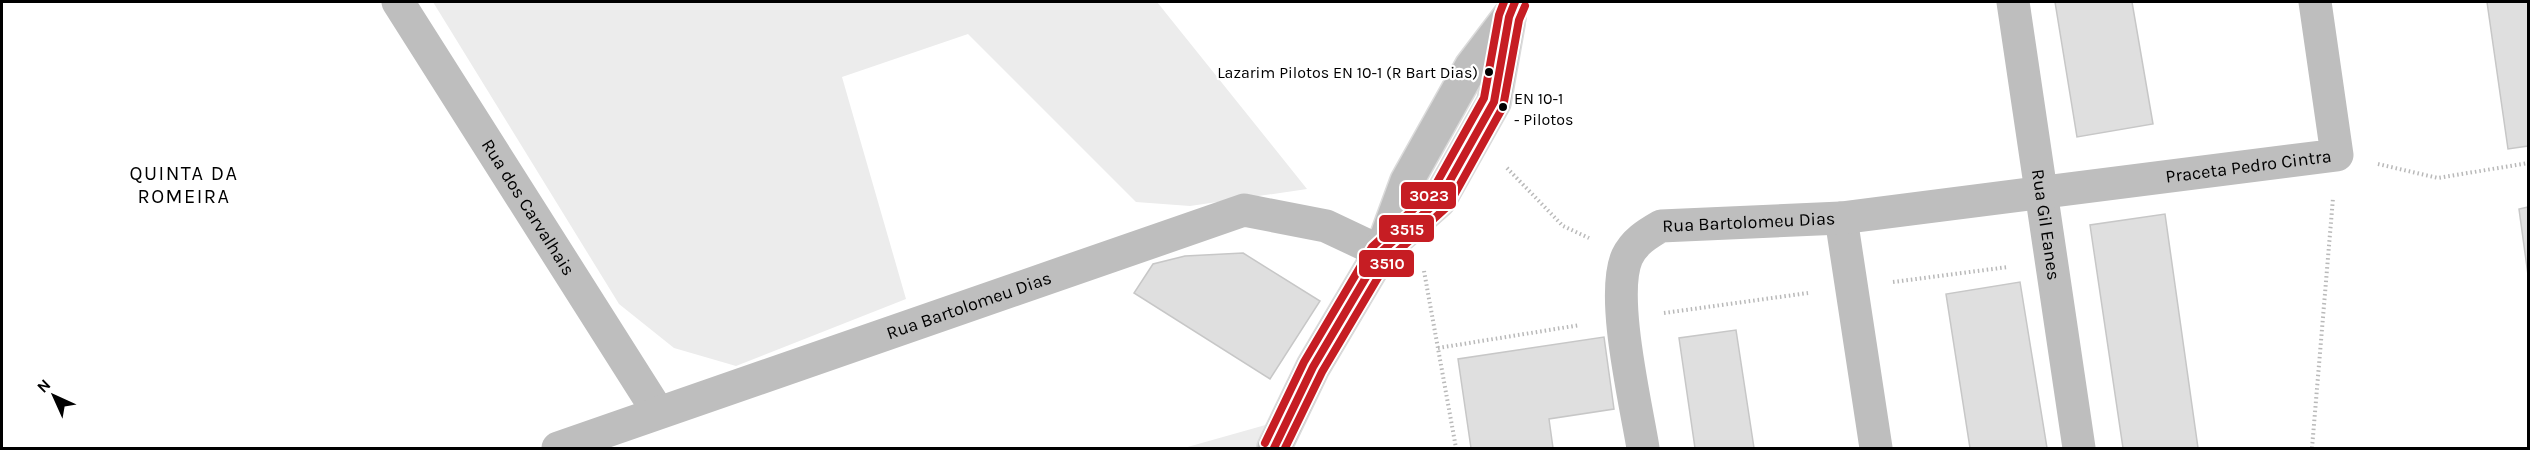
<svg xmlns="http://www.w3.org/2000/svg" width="2530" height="450" viewBox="0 0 2530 450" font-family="Karla,sans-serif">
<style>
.green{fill:#ececec}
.building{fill:#dfdfdf;stroke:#c7c7c7;stroke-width:1.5}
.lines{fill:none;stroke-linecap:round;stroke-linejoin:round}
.major-casing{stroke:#dbdbdb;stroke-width:36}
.path{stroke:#b9b9b9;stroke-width:4;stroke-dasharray:1.5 3;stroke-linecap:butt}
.minor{stroke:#bebebe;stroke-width:33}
.major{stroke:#bebebe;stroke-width:33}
.bus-1-casing{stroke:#fff;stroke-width:12}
.bus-2-casing{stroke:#fff;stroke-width:12}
.bus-3-casing{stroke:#fff;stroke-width:12}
.bus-1{stroke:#c61d23;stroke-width:8}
.bus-2{stroke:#c61d23;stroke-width:8}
.bus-3{stroke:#c61d23;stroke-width:8}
.bus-dot{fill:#000;stroke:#fff;stroke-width:2}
.labels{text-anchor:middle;stroke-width:4.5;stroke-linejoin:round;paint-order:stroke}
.bus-label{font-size:16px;fill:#000;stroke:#fff;text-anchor:end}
.street-label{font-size:18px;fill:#000;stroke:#fff}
.neighbourhood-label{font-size:20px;letter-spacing:1.5px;fill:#000;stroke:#fff}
.line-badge{stroke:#fff;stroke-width:2}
.badge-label{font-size:16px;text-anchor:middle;font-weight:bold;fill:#fff}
</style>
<rect width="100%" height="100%" fill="#fff"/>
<g class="green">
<polygon points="433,2 1157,2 1307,189 1190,206 1136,202 968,34 842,77 906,299 736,366 674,348 619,304"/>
<polygon points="1269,424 1262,448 1184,448"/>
</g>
<g class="building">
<polygon points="2055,2 2132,2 2153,124 2077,137"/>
<polygon points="2487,2 2528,2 2528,146 2508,149"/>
<polygon points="2528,207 2528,275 2519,209"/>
<polygon points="2165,214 2198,448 2123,448 2090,225"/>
<polygon points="1243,253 1320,301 1270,379 1134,293 1153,264 1185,256"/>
<polygon points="2020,282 2047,448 1970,448 1946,294"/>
<polygon points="1736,330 1754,448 1695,448 1679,338"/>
<polygon points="1604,337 1614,409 1549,419 1553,448 1471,448 1458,359"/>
</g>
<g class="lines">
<g class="major-casing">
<g id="major">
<polyline points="1384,249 1439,200 1494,102 1508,23"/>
<polyline points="1274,448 1313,367 1381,252 1407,181 1471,67 1509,17"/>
</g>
</g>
<g class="path">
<polyline points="2378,164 2438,178 2528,163"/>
<polyline points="1507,168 1563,226 1589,238"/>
<polyline points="1424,271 1456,448"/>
<polyline points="1893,282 2008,267"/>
<polyline points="1664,313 1808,293"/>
<polyline points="1438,348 1580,325"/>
<polyline points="2312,448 2333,198"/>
</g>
<g class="minor">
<path id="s1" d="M398,2l260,410"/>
<path id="s2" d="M2013,2l66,446"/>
<polyline points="1841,218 1876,448"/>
<path id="s3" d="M558,448l686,-238 82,16 55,26"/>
<path id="s4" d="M1643,448c-7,-44 -33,-152 -16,-191 7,-15 20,-23 34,-31l180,-8 496,-63 -22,-153"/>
</g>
<use href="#major" class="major"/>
<g class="bus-1-casing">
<polyline id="bus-1" points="1274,448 1313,367 1381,252 1439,200 1494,102 1509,17 1515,2"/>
</g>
<g class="bus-2-casing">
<polyline id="bus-2" points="1285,448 1322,372 1389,259 1448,206 1503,107 1519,20 1525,6"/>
</g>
<g class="bus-3-casing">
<polyline id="bus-3" points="1265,443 1304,362 1372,247 1431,193 1484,98 1499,15 1504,2"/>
</g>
<use href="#bus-1" class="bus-1"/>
<use href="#bus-2" class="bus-2"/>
<use href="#bus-3" class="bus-3"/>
</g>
<g class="bus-dot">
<circle cx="1489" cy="72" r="5"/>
<circle cx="1503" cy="107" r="5"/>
</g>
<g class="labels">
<g class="bus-label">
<text x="1478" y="78">Lazarim Pilotos EN 10-1 (R Bart Dias)</text>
<text x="1514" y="104" text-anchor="start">EN 10-1<tspan x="1514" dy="21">- Pilotos</tspan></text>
</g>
<g class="street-label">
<text dy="6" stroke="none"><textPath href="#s4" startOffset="831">Praceta Pedro Cintra</textPath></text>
<text dy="6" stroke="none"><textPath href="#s1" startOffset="243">Rua dos Carvalhais</textPath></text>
<text dy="6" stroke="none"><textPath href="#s4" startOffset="328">Rua Bartolomeu Dias</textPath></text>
<text dy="6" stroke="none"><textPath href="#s2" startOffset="225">Rua Gil Eanes</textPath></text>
<text dy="6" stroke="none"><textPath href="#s3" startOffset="435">Rua Bartolomeu Dias</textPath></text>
</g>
<g class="neighbourhood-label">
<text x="184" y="180">QUINTA DA<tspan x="184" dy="23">ROMEIRA</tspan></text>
</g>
</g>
<g class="line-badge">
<rect x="1400" y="181" width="57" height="29" rx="6" fill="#c61d23"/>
<rect x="1378" y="214" width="57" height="29" rx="6" fill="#c61d23"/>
<rect x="1358" y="249" width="57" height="29" rx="6" fill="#c61d23"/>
</g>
<g class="badge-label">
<text x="1429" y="201">3023</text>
<text x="1407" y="235">3515</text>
<text x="1387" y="269">3510</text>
</g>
<rect width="2530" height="450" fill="none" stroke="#000000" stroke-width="6"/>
<g transform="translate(54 396) rotate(315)" stroke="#ffffff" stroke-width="4.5" paint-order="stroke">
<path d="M0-4.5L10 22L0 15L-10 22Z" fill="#000000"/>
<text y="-9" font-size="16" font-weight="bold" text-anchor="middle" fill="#000000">N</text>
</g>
</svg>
